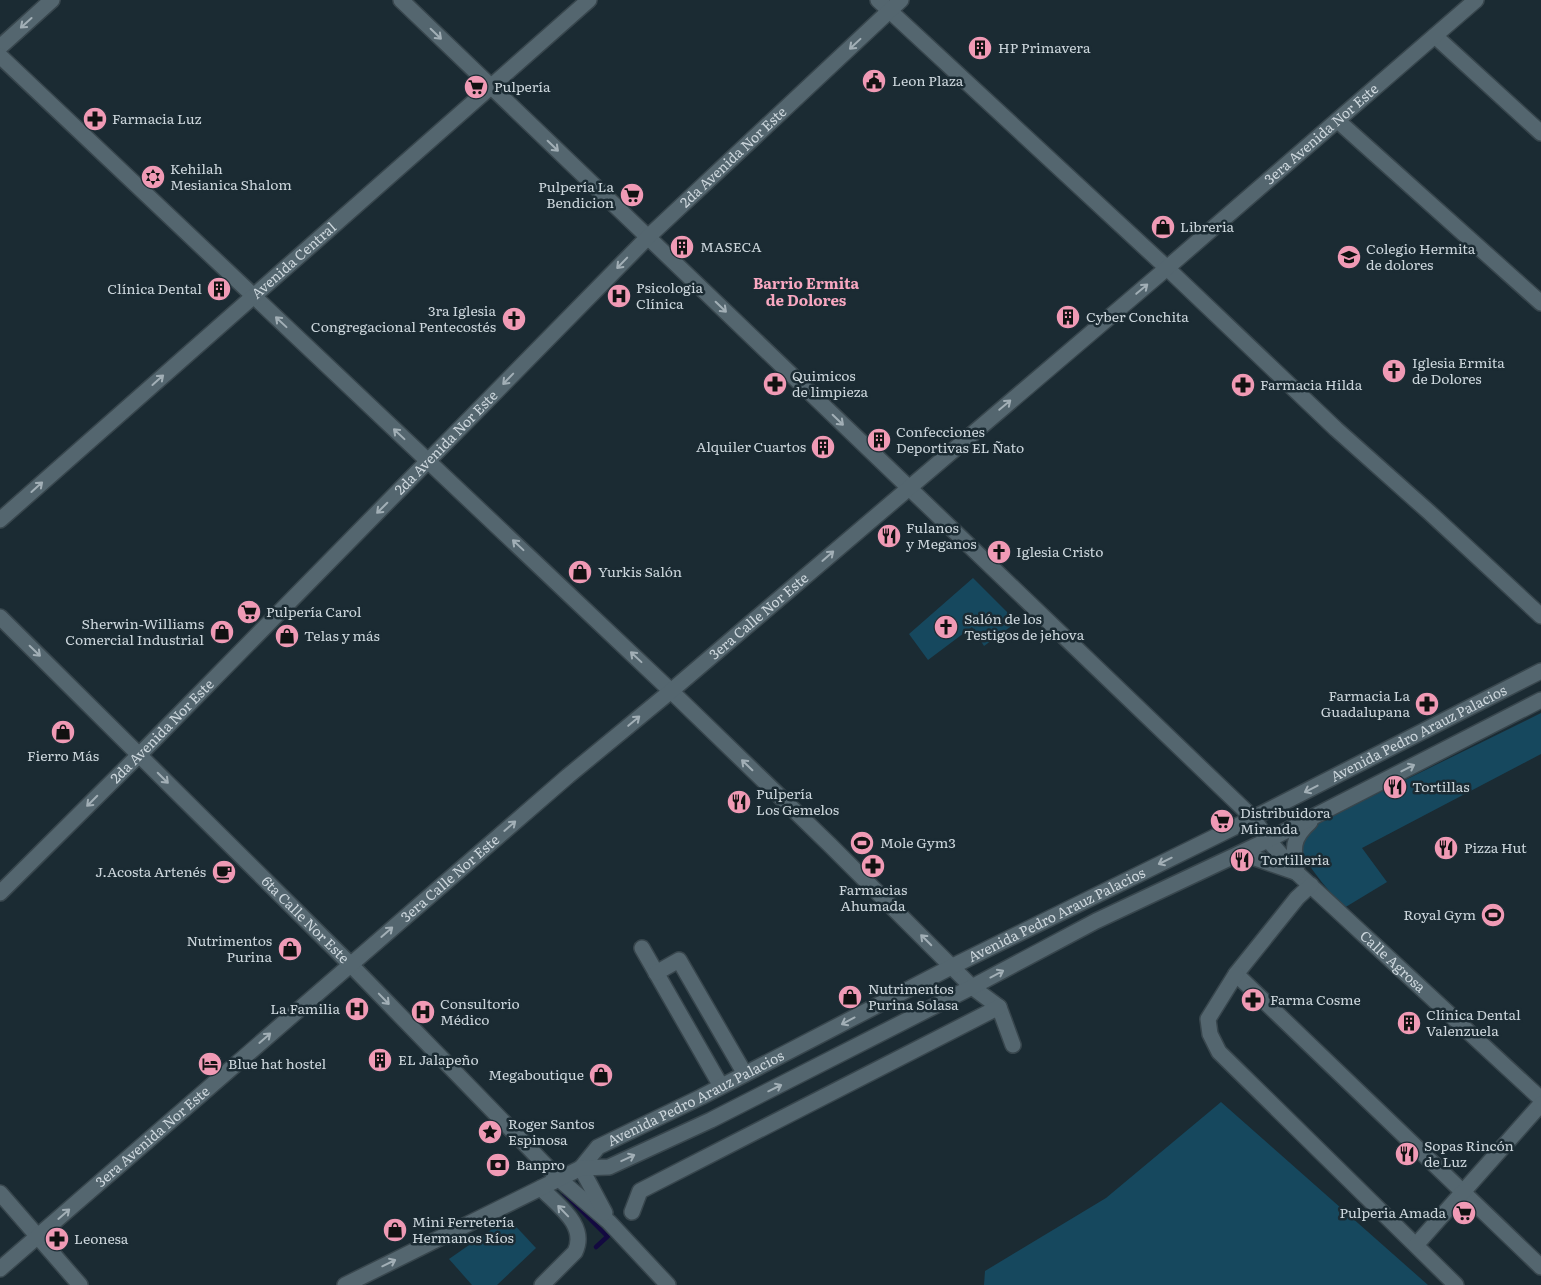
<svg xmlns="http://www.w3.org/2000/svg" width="1541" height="1285" viewBox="0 0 1541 1285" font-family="Literata,serif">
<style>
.green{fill:#16485e}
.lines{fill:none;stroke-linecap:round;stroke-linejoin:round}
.stream{stroke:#130940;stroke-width:4.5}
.minor-casing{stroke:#38464d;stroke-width:18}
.minor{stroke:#54666f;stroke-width:15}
.oneway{stroke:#a2afb6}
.labels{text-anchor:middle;stroke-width:5;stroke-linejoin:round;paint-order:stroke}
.poi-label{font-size:14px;fill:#ccd6dc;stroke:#1b2b33;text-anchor:start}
.street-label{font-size:14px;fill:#ccd6dc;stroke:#1b2b33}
.neighbourhood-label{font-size:15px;font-weight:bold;fill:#f9a8c1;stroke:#1b2b33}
</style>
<rect width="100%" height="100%" fill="#1b2b33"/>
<g class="green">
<polygon points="973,578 1017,622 984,646 972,627 928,660 909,634"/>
<path d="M1541,713v41l-179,94 25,34 -43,26c-10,-12 -42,-46 -42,-60 0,-12 9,-18 16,-25z"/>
<polygon points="1221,1102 1428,1285 984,1285 985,1271 1106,1198"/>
<polygon points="508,1218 536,1248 497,1285 472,1285 449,1259"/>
</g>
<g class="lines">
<g class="stream">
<polyline points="564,1193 607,1236"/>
<polyline points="596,1247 608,1236"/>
</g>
<g class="minor-casing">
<g id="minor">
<path id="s1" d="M401,0l852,818 15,22 29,33 244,226"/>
<polyline points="878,0 1167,268 1336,429 1429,512 1541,616"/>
<polyline points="1435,36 1541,133"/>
<polyline points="0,47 52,0"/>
<polyline points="0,56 671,691 830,845 972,987 999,1007 1013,1045"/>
<polyline points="1338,121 1541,303"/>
<path id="s2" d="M0,520l589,-520"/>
<path id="s3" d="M0,617l350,347 209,215 50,43 59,63"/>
<polyline points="1236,857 1252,857 1295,872"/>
<path d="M1297,873c-4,-24 -6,-34 13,-51"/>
<polyline points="1311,885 1297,898 1236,974 1541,1267"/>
<path id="s4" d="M0,893l146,-145 502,-511 253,-237"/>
<polyline points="642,948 721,1086"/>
<polyline points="656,973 679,960 745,1074"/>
<polyline points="1236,974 1208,1019 1210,1034 1219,1052 1456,1285"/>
<path id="s5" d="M581,1168l17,-21 103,-50 252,-131 300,-148 288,-147"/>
<polyline points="581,1168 605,1213"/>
<path d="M541,1188c16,17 47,37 34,64l-33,33"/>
<polyline points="0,1193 80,1285"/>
<polyline points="632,1212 640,1191 999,1007"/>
<polyline points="1416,1245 1541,1104"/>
<path id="s6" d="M0,1269l568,-493 103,-85 496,-423 309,-268"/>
<polyline points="345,1285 581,1168 609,1167 711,1120 972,987 1096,921 1268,840 1541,700"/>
</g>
</g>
<use href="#minor" class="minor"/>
</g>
<defs><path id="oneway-shaft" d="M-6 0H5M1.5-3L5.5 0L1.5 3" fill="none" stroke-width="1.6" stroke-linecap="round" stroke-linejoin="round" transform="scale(1.25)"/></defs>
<g class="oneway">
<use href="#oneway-shaft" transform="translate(26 23) rotate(138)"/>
<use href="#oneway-shaft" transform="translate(436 34) rotate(44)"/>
<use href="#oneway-shaft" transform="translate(855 44) rotate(137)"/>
<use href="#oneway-shaft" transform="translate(553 146) rotate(44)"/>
<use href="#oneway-shaft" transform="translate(622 263) rotate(134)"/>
<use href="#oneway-shaft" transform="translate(1142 289) rotate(-40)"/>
<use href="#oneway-shaft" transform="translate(721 307) rotate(44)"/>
<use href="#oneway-shaft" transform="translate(281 322) rotate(-137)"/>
<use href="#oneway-shaft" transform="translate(508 379) rotate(134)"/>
<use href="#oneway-shaft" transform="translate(158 380) rotate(-42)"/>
<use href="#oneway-shaft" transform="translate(1005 405) rotate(-40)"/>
<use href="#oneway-shaft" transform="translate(838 420) rotate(44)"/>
<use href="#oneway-shaft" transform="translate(399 434) rotate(-137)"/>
<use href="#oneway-shaft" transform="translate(37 487) rotate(-42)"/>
<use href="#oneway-shaft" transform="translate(382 508) rotate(135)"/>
<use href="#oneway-shaft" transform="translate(518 545) rotate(-137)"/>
<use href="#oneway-shaft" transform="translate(828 556) rotate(-41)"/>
<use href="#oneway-shaft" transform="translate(35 651) rotate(44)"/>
<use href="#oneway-shaft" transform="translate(636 657) rotate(-137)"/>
<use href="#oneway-shaft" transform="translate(634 721) rotate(-40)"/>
<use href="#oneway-shaft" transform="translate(747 765) rotate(-136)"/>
<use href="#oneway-shaft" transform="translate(1408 768) rotate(-27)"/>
<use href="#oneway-shaft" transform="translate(163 778) rotate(45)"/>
<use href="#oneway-shaft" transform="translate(1311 789) rotate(153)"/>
<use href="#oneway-shaft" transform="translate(92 801) rotate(135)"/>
<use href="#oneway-shaft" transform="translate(510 826) rotate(-41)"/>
<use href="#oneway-shaft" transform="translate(1165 861) rotate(154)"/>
<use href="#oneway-shaft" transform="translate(387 932) rotate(-41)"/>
<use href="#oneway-shaft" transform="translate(926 940) rotate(-135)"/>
<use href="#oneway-shaft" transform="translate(997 974) rotate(-28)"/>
<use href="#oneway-shaft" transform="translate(384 999) rotate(46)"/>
<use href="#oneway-shaft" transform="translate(848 1021) rotate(152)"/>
<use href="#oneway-shaft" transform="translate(265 1038) rotate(-41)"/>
<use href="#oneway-shaft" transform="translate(775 1088) rotate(-26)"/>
<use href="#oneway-shaft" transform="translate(628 1158) rotate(-25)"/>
<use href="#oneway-shaft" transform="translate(563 1211) rotate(-134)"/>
<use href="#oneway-shaft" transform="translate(64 1214) rotate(-41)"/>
<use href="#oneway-shaft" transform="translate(389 1263) rotate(-26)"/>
</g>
<defs>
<g id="building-disc" transform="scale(1.25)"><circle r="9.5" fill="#f09ab5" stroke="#1b2b33"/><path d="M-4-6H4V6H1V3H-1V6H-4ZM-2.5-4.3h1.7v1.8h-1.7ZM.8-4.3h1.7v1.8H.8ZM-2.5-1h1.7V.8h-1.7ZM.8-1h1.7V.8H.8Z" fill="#111"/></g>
<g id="civic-disc" transform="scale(1.25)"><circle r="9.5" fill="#f09ab5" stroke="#1b2b33"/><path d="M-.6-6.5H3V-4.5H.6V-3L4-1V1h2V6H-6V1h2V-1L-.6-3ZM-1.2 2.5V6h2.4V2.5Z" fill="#111"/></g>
<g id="supermarket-disc" transform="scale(1.25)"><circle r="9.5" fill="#f09ab5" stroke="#1b2b33"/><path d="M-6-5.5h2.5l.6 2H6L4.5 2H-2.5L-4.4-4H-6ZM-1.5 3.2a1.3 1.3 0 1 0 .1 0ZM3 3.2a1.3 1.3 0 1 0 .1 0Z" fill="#111"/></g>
<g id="pharmacy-disc" transform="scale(1.25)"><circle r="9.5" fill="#f09ab5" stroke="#1b2b33"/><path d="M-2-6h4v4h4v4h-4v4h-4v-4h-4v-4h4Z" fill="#111"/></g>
<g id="synagogue-disc" transform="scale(1.25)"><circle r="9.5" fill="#f09ab5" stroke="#1b2b33"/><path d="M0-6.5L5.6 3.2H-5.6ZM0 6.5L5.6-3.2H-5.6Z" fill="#111"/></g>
<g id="shop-disc" transform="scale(1.25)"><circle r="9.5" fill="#f09ab5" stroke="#1b2b33"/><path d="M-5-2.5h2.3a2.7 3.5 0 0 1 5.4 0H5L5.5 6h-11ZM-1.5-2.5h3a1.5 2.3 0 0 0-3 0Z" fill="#111"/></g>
<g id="school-disc" transform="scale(1.25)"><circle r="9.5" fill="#f09ab5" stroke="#1b2b33"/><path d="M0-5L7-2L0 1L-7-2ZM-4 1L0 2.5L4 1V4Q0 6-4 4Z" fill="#111"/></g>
<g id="hospital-disc" transform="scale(1.25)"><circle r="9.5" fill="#f09ab5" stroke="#1b2b33"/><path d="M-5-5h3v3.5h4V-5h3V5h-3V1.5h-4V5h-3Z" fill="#111"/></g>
<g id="church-disc" transform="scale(1.25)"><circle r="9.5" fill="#f09ab5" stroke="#1b2b33"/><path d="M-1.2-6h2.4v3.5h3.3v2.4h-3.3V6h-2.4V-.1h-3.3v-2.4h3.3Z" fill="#111"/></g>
<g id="restaurant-disc" transform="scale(1.25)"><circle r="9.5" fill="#f09ab5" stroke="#1b2b33"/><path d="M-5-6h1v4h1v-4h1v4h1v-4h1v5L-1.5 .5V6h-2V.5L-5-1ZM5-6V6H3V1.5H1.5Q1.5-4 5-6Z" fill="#111"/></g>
<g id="stadium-disc" transform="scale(1.25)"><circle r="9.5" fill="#f09ab5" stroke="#1b2b33"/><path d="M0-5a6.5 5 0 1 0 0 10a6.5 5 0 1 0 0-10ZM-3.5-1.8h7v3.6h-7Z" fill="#111"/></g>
<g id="cafe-disc" transform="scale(1.25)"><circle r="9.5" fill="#f09ab5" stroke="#1b2b33"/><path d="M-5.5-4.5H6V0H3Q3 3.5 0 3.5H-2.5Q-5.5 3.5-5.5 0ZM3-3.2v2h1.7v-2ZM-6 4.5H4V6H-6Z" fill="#111"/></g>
<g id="hotel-disc" transform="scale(1.25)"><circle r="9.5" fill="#f09ab5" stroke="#1b2b33"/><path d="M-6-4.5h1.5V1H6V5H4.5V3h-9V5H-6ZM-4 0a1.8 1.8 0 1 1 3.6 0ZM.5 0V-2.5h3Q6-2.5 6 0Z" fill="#111"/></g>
<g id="sight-disc" transform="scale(1.25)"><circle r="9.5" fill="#f09ab5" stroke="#1b2b33"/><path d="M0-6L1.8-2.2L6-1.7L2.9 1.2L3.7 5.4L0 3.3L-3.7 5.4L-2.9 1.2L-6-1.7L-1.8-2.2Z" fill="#111"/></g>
<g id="bank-disc" transform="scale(1.25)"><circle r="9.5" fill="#f09ab5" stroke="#1b2b33"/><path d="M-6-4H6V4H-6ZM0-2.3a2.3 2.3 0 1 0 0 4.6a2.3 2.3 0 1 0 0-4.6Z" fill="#111"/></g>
</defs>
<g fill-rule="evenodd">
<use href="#building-disc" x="980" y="48"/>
<use href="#civic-disc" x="874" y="81"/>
<use href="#supermarket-disc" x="476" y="87"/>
<use href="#pharmacy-disc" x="95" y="119"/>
<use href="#synagogue-disc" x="153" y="177"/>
<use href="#supermarket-disc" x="632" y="195"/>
<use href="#shop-disc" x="1163" y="227"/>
<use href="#building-disc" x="682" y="247"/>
<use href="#school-disc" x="1349" y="257"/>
<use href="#building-disc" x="219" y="289"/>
<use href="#hospital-disc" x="619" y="296"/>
<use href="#building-disc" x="1068" y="317"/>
<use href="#church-disc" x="514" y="319"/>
<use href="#church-disc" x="1394" y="371"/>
<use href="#pharmacy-disc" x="775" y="384"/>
<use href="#pharmacy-disc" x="1243" y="385"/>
<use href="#building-disc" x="879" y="440"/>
<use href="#building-disc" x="823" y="447"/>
<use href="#restaurant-disc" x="889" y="536"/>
<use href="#church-disc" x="999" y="552"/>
<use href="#shop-disc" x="580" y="572"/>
<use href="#supermarket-disc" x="249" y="612"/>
<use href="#church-disc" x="946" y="627"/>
<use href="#shop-disc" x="222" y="632"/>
<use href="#shop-disc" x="287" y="636"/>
<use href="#pharmacy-disc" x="1427" y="704"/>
<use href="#shop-disc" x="63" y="732"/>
<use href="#restaurant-disc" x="1395" y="787"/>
<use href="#restaurant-disc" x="739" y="802"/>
<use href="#supermarket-disc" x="1222" y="821"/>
<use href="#stadium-disc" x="862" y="843"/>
<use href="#restaurant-disc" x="1446" y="848"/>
<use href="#restaurant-disc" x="1242" y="860"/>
<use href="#pharmacy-disc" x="873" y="866"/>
<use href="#cafe-disc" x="224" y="872"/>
<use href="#stadium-disc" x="1493" y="915"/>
<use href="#shop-disc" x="290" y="949"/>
<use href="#shop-disc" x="850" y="997"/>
<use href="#pharmacy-disc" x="1253" y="1000"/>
<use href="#hospital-disc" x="357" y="1009"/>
<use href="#hospital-disc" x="423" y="1012"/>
<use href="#building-disc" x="1409" y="1023"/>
<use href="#building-disc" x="380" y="1060"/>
<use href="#hotel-disc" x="210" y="1064"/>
<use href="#shop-disc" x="601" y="1075"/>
<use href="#sight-disc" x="490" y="1132"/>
<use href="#restaurant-disc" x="1407" y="1154"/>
<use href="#bank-disc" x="498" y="1165"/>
<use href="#supermarket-disc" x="1464" y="1213"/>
<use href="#shop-disc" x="395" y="1230"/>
<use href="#pharmacy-disc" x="57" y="1239"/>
</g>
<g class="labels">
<g class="poi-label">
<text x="998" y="53">HP Primavera</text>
<text x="892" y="86">Leon Plaza</text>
<text x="494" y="92">Pulpería</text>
<text x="112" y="124">Farmacia Luz</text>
<text x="170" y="174">Kehilah<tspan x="170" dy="16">Mesianica Shalom</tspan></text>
<text x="614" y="192" text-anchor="end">Pulpería La<tspan x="614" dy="16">Bendicion</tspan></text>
<text x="1180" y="232">Libreria</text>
<text x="700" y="252">MASECA</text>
<text x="1366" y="254">Colegio Hermita<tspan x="1366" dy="16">de dolores</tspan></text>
<text x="636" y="293">Psicologia<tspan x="636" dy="16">Clínica</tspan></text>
<text x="202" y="294" text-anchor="end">Clínica Dental</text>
<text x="496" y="316" text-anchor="end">3ra Iglesia<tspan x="496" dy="16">Congregacional Pentecostés</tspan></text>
<text x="1086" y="322">Cyber Conchita</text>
<text x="1412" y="368">Iglesia Ermita<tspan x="1412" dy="16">de Dolores</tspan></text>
<text x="792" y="381">Quimicos<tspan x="792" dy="16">de limpieza</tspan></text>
<text x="1260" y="390">Farmacia Hilda</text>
<text x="896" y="437">Confecciones<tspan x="896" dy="16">Deportivas EL Ñato</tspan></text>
<text x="806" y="452" text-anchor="end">Alquiler Cuartos</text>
<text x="906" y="533">Fulanos<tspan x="906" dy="16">y Meganos</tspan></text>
<text x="1016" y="557">Iglesia Cristo</text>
<text x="598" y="577">Yurkis Salón</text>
<text x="266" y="617">Pulpería Carol</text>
<text x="964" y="624">Salón de los<tspan x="964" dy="16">Testigos de jehova</tspan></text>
<text x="204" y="629" text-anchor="end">Sherwin-Williams<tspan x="204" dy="16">Comercial Industrial</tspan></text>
<text x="304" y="641">Telas y más</text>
<text x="1410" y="701" text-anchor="end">Farmacia La<tspan x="1410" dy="16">Guadalupana</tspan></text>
<text x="63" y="761" text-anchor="middle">Fierro Más</text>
<text x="1412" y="792">Tortillas</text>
<text x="756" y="799">Pulpería<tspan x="756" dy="16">Los Gemelos</tspan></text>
<text x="1240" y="818">Distribuidora<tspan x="1240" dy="16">Miranda</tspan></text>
<text x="880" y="848">Mole Gym3</text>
<text x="1464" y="853">Pizza Hut</text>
<text x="1260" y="865">Tortilleria</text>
<text x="206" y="877" text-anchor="end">J.Acosta Artenés</text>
<text x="873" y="895" text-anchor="middle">Farmacias<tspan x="873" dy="16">Ahumada</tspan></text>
<text x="1476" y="920" text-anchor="end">Royal Gym</text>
<text x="272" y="946" text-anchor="end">Nutrimentos<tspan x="272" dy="16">Purina</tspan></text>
<text x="868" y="994">Nutrimentos<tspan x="868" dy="16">Purina Solasa</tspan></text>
<text x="1270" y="1005">Farma Cosme</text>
<text x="440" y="1009">Consultorio<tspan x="440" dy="16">Médico</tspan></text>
<text x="340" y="1014" text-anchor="end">La Familia</text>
<text x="1426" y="1020">Clínica Dental<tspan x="1426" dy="16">Valenzuela</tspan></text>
<text x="398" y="1065">EL Jalapeño</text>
<text x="228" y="1069">Blue hat hostel</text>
<text x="584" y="1080" text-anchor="end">Megaboutique</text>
<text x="508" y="1129">Roger Santos<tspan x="508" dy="16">Espinosa</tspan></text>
<text x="1424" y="1151">Sopas Rincón<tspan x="1424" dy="16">de Luz</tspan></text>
<text x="516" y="1170">Banpro</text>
<text x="1446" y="1218" text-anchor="end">Pulperia Amada</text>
<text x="412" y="1227">Mini Ferretería<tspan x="412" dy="16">Hermanos Ríos</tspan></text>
<text x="74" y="1244">Leonesa</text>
</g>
<g class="street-label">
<text dy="5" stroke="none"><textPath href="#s6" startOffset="1742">3era Avenida Nor Este</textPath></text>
<text dy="5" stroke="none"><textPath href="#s4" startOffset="1039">2da Avenida Nor Este</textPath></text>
<text dy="5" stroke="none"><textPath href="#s2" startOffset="392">Avenida Central</textPath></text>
<text dy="5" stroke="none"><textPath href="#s4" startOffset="634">2da Avenida Nor Este</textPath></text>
<text dy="5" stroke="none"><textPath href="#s6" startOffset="1001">3era Calle Nor Este</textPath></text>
<text dy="5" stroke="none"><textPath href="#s4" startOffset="229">2da Avenida Nor Este</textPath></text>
<text dy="5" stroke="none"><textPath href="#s5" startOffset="946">Avenida Pedro Arauz Palacios</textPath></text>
<text dy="5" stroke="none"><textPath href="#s6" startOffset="596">3era Calle Nor Este</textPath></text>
<text dy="5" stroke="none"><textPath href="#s5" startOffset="541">Avenida Pedro Arauz Palacios</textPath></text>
<text dy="5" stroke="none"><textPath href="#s3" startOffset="430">6ta Calle Nor Este</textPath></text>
<text dy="5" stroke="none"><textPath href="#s1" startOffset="1382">Calle Agrosa</textPath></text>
<text dy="5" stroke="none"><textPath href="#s5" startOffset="136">Avenida Pedro Arauz Palacios</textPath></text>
<text dy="5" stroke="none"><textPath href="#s6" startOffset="202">3era Avenida Nor Este</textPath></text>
</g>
<g class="neighbourhood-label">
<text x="806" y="289">Barrio Ermita<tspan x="806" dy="17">de Dolores</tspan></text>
</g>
</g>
</svg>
